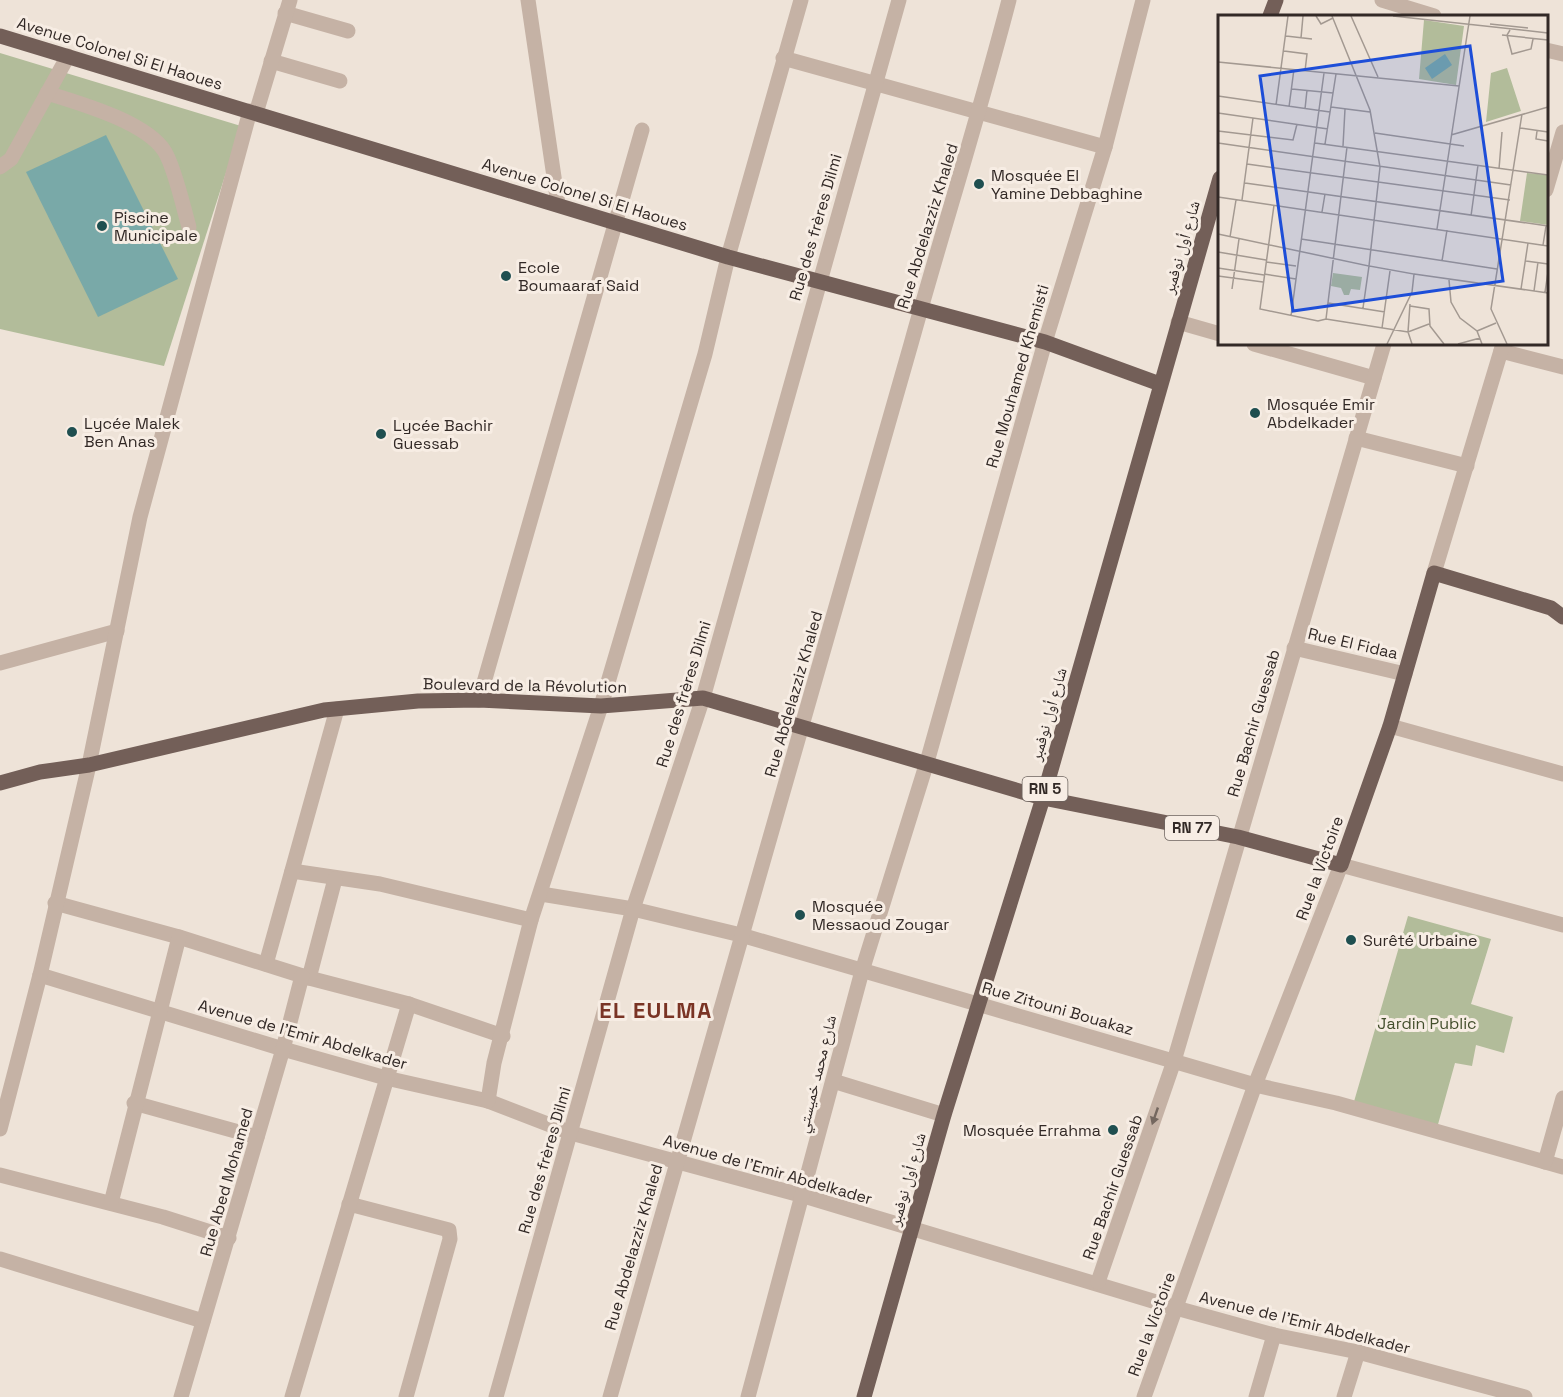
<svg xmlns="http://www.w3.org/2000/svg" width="1563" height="1397" viewBox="0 0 1563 1397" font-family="'Space Grotesk','Noto Naskh Arabic',sans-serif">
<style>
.green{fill:#b2bc9a}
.water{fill:#79a9a8}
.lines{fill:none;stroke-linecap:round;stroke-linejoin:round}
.minor{stroke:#c5b2a5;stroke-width:15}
.major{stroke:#735f58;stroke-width:15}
.oneway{fill:#74675f}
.poi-dot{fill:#1f4f50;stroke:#f7ede4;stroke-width:2}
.labels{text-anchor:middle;stroke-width:6;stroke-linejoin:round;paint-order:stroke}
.shield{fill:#f7ede4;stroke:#6d645f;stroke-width:1.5}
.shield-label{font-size:15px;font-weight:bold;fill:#322926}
.street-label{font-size:16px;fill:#322926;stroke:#f7ede4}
.poi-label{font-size:16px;fill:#322926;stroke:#f7ede4;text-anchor:start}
.park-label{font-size:16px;fill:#434e2c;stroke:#f7ede4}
.district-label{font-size:22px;font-weight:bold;letter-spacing:1.5px;fill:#7a3425;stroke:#f7ede4}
.inset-road{fill:none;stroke:#a39991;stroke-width:1.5}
.view{fill:#1d4ed8;fill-opacity:0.15;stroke:#1d4ed8;stroke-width:3}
.inset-edge{fill:none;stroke:#322926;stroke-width:3}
</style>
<rect width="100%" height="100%" fill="#eee3d8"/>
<g class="green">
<polygon points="0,53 241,126 164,366 0,329"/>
<polygon points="1408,916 1491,939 1471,1004 1513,1017 1504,1053 1476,1045 1472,1066 1455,1063 1437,1128 1353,1105"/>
</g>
<polygon class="water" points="106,135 178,279 98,317 26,172"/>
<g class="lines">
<g class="minor">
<polyline points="528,0 558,204"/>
<polyline points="1382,0 1434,16"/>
<polyline points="285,13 348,31"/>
<polyline points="1546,50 1563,54"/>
<polyline points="783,58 1105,147"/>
<polyline points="271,61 340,81"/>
<path d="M47,93c32,10 100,29 118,59 10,17 18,54 24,75"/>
<polyline points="256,113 290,0"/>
<polyline points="0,167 11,159 68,56"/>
<polyline points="1546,190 1563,132"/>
<polyline points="1178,322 1220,334"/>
<polyline points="1254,344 1374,378"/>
<polyline points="1501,351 1563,367"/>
<polyline points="1356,438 1467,466"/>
<polyline points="1434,573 1503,344"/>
<polyline points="1294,648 1405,674"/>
<polyline points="0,663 117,631"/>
<polyline points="479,700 642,130"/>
<polyline points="1390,726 1563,774"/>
<polyline points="292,871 380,884 531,920"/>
<polyline points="541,894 633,909 741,935 1255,1085 1336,1103 1563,1167"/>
<polyline points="55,903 179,937 309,978 409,1004 503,1036"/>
<polyline points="266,964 337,709"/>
<polyline points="40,975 283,1049 386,1078 488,1101 571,1133 804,1196 1176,1308 1274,1335 1358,1352 1525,1397"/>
<polyline points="309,978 335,879"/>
<polyline points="833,1081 944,1115"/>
<polyline points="488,1101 494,1063 531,920 601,706 705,354 728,257 801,0"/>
<polyline points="134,1103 257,1137"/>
<polyline points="0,1129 40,975 89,765 140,517 250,111"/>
<polyline points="1545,1162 1563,1098"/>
<polyline points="0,1175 163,1217 229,1238"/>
<polyline points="111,1203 179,937"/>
<polyline points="349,1204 449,1230 450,1239 406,1397"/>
<polyline points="0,1259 203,1321"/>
<polyline points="1098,1282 1174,1061 1384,344"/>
<polyline points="181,1397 283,1049 302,976"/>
<polyline points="292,1397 409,1004"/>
<polyline points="496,1397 633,909 703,698 899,0"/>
<path d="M610,1397c100,-351 202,-701 301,-1053 32,-115 68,-228 98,-344"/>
<polyline points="748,1397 862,971 927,762 1045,342 1105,147 1143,0"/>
<polyline points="1144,1397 1255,1085 1341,865 1563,925"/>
<polyline points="1256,1397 1274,1335"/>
<polyline points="1344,1397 1358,1352"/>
</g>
<g class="major">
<polyline points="1270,16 1276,0"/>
<polyline points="0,36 728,257 1045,342 1160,384"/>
<polyline points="0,783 40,772 89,765 324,710 418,701 479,700 601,706 703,698 1043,798 1238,837 1341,865 1390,726 1434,573 1551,608 1563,617"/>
<polyline points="864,1397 944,1115 1043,798 1220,178"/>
</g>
</g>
<defs><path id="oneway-solid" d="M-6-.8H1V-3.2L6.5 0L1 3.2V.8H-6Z" transform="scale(1.5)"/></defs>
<use class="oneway" href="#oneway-solid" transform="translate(1155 1116) rotate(109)"/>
<g class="poi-dot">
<circle cx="979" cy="184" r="6"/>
<circle cx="102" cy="226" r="6"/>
<circle cx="506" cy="276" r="6"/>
<circle cx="1255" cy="413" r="6"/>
<circle cx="72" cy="432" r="6"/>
<circle cx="381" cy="434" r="6"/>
<circle cx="800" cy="915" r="6"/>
<circle cx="1351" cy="940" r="6"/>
<circle cx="1113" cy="1130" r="6"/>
</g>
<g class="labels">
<g class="shield">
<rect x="1022.5" y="777" width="45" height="24" rx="4.5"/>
<rect x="1165" y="816" width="54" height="24" rx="4.5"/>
</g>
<g class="shield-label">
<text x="1045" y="794">RN 5</text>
<text x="1192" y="833">RN 77</text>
</g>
<g class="street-label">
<text transform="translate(120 53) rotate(17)" y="6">Avenue Colonel Si El Haoues</text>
<text transform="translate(585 194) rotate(17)" y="6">Avenue Colonel Si El Haoues</text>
<text transform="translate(927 226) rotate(-73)" y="6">Rue Abdelazziz Khaled</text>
<text transform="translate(815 227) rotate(-74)" y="6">Rue des frères Dilmi</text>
<text transform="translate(1181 247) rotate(-74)" y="6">شارع أول نوفمبر</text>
<text transform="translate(1017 376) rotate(-74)" y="6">Rue Mouhamed Khemisti</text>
<text transform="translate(1353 643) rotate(13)" y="6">Rue El Fidaa</text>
<text transform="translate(525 685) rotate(1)" y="6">Boulevard de la Révolution</text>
<text transform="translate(683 694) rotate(-73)" y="6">Rue des frères Dilmi</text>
<text transform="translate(793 694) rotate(-74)" y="6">Rue Abdelazziz Khaled</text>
<text transform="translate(1048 714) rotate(-74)" y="6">شارع أول نوفمبر</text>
<text transform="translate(1253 723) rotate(-74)" y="6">Rue Bachir Guessab</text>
<text transform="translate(1319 868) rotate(-70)" y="6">Rue la Victoire</text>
<text transform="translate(1058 1008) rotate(16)" y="6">Rue Zitouni Bouakaz</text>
<text transform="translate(303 1034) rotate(16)" y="6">Avenue de l'Emir Abdelkader</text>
<text transform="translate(816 1074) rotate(-76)" y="6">شارع محمد خميستي</text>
<text transform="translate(544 1160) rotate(-74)" y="6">Rue des frères Dilmi</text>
<text transform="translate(768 1169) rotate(16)" y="6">Avenue de l'Emir Abdelkader</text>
<text transform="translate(907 1179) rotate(-74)" y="6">شارع أول نوفمبر</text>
<text transform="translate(226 1182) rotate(-74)" y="6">Rue Abed Mohamed</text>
<text transform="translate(1112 1187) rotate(-71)" y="6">Rue Bachir Guessab</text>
<text transform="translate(633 1247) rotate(-74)" y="6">Rue Abdelazziz Khaled</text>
<text transform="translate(1305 1322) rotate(14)" y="6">Avenue de l'Emir Abdelkader</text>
<text transform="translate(1151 1324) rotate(-70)" y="6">Rue la Victoire</text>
</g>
<g class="poi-label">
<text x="991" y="181">Mosquée El<tspan x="991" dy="18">Yamine Debbaghine</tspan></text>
<text x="114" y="223">Piscine<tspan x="114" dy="18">Municipale</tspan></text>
<text x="518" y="273">Ecole<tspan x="518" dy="18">Boumaaraf Said</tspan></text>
<text x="1267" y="410">Mosquée Emir<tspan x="1267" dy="18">Abdelkader</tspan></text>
<text x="84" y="429">Lycée Malek<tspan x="84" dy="18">Ben Anas</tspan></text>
<text x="393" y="431">Lycée Bachir<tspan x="393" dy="18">Guessab</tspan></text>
<text x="812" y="912">Mosquée<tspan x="812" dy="18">Messaoud Zougar</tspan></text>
<text x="1363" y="946">Surêté Urbaine</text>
<text x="1101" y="1136" text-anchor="end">Mosquée Errahma</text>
</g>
<g class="park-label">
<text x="1427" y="1029">Jardin Public</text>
</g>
<g class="district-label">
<text x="656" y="1018">EL EULMA</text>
</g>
</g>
<g transform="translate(1218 15)">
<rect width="330" height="330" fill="#eee3d8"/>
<path d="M206,5l40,6 -8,59 -37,-6zM289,53l14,43 -35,11 5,-49zM309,158l21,2v50l-28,-4zM115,258l29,4 -2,13 -9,-1 -2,6h-5l-3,-7 -10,-2z" fill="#b2bc9a"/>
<path d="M227,39l7,11 -20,14 -7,-11z" fill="#79a9a8"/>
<path class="inset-road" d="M98,1l5,8 12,-6M114,1l38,94 10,57 -11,99 45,8 -2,18 -25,52M133,1l27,61M175,1l155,17M272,9l38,4M292,15l-3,5 5,19 19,-5 2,-10M284,20l46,5M68,21l26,3M83,23l2,-22M66,36l23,3 -2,17M0,47l241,24M74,74l41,4M0,81l112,16M58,90l12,-89M71,92l5,-38M113,92l39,5M87,94l2,-19M0,98l110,16M302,113l28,4M0,116l75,9 4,-16M319,116l-1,8 12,2M157,118l89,13M233,120l97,-28M0,128l293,42M97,128l233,32M107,129l11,-70M125,131l2,-37M29,149l263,36M281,154l3,-37M27,168l303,43M0,182l330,49M24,185l11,-82M56,190l-14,104 58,12 8,-2 82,13 21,-8M104,197l3,-18M253,201l7,-51M219,214l33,-213M0,219l151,32 -6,42M12,222l6,-37M83,224l196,30M325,230l3,-19M0,237l48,8M224,246l5,-31M308,246l22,3M48,247l30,4M0,253l46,7M46,259l32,5M196,259l134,19M0,261l45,6M231,265l2,22 9,16 17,13 5,13M14,274l7,-50M303,274l7,-46M316,276l4,-29M327,277l3,-20M110,288l57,9M192,289l-2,28 4,12M192,291l19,3 1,17 14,18M73,301l33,-243M108,304l21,-172M164,313l8,-57M259,316l19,-8M240,329l22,-6M289,329l-16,-35 31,-195"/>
<path class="view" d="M252,31l33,235 -210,30 -33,-235z"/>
<rect width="330" height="330" class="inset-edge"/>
</g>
</svg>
